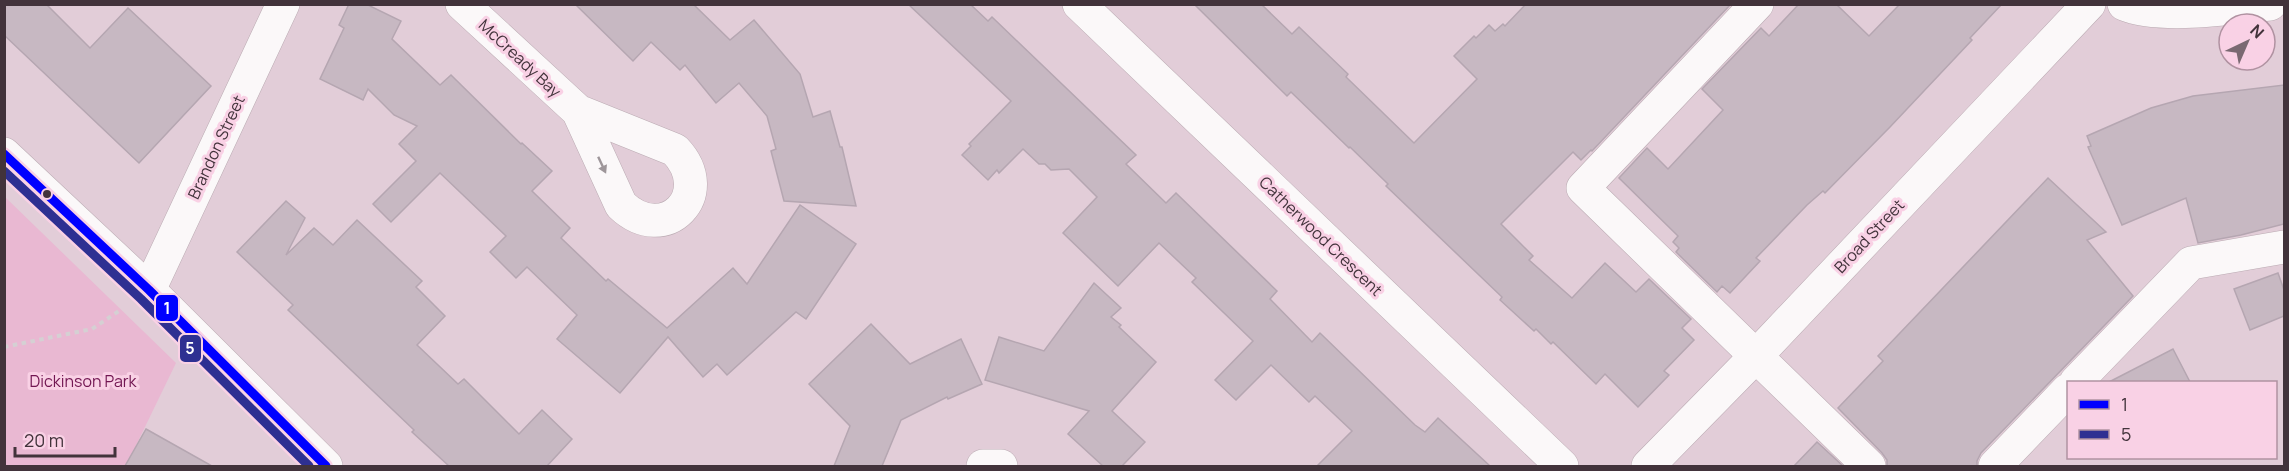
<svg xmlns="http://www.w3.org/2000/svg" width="2289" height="471" viewBox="0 0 2289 471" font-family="Manrope,sans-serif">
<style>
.green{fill:#e9b8d2}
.building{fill:#c7b8c2;stroke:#b5a6b1;stroke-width:1.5}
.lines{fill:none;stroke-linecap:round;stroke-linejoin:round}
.minor-casing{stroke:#bbabb3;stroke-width:34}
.path{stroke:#d5d0d3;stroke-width:4;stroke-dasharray:4.5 4.5;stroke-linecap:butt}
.minor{stroke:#fbf8f9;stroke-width:33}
.bus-1-casing{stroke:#f9d1e5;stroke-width:14}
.bus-2-casing{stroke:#f9d1e5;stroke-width:14}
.bus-1{stroke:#00f;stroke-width:9}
.bus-2{stroke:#2e3092;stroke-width:9}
.oneway{fill:#9e969a}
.bus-dot{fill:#42333b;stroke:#f9d1e5;stroke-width:2}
.labels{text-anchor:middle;stroke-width:6;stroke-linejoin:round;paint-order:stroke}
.street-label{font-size:16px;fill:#42333b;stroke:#f9d1e5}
.park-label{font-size:16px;fill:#721652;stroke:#f9d1e5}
.line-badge{stroke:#f9d1e5;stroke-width:2}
.badge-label{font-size:16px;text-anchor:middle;font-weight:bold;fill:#fff}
</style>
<rect width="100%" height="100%" fill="#e2cdd8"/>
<polygon class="green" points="4,196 176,363 126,466 5,466"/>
<g class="building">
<polygon points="4,4 46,4 90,48 128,8 211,86 139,163 4,35"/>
<polygon points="349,4 366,4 401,21 392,39 440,85 451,75 521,144 522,143 552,171 532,191 570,228 561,238 606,281 608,279 667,328 733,268 747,284 800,205 856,244 806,319 796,312 727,375 717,364 703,377 668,337 620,393 557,339 577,315 527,267 516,278 490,252 506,236 440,173 391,222 373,204 416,161 399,144 417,126 394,115 368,89 363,100 320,79 344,28 339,25"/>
<polygon points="575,4 693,4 730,40 754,20 800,74 813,117 830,111 840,147 842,147 856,206 784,201 771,151 776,149 767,116 739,83 716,103 685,65 680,70 651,42 633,61"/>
<polygon points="908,4 970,4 988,21 992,17 1136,155 1126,164 1166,203 1176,193 1277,291 1270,299 1312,342 1320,333 1415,425 1425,432 1438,418 1490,466 1317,466 1352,431 1315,396 1309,402 1271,365 1236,400 1215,380 1253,341 1192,282 1196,278 1159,243 1118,286 1063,233 1097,197 1069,169 1051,170 1045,164 1039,164 1023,149 999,173 997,170 988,180 962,155 971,146 969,144 1011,101"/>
<polygon points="1194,4 1261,4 1292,34 1299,27 1348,74 1346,77 1414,143 1477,79 1454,56 1474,36 1476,38 1489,25 1495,31 1503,24 1505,26 1526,4 1731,4 1592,151 1591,150 1581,160 1573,152 1501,224 1533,256 1529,260 1572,298 1605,263 1636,292 1649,279 1691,319 1682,328 1694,340 1664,371 1669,375 1638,407 1605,374 1596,384 1553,342 1551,344 1536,329 1534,331 1500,300 1502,297 1386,186 1388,184 1350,147 1349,148 1291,92 1287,96"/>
<polygon points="1799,4 1836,4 1869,36 1900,4 2002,4 1970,38 1972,40 1890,127 1825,193 1823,191 1807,205 1756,258 1760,261 1730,293 1722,286 1717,292 1676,252 1679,248 1673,242 1678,236 1619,178 1647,148 1668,169 1723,110 1702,89 1761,28 1769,36"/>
<polygon points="2284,85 2284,224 2241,235 2198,243 2186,198 2122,225 2088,147 2091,146 2087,136 2151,108 2193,96"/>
<polygon points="2048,178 2106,232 2087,240 2133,296 1981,453 1977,461 1977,466 1887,466 1887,460 1882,453 1838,408 1883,361 1878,356"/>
<polygon points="286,201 305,218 286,255 314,228 333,245 357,220 422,281 416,287 445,316 417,345 458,384 464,379 519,434 542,410 572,439 547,466 449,466 412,432 414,430 288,310 293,305 237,252"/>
<polygon points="2278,273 2284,290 2284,316 2250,330 2234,289"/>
<polygon points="1094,283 1121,308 1111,317 1121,325 1119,327 1156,362 1112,411 1145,442 1122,466 1103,466 1068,434 1089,411 985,380 999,337 1044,351"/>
<polygon points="871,324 910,364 961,339 982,384 948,399 947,397 901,420 882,466 834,466 850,426 809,384"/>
<polygon points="2173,349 2190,382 2109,382"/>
<polygon points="146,429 212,466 125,466"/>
<polygon points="1817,442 1843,466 1794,466"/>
</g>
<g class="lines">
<g class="minor-casing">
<g id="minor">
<path d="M462,4l116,107 97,39c42,44 -10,97 -54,55l-43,-94"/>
<polyline points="1079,4 1562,466"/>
<polyline points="1757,4 1583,188 1869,466"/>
<path d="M2124,4c36,15 107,4 146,0"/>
<polyline points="4,154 149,290 326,466"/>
<polyline points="149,290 283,4"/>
<polyline points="2076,382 2191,263 2284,247"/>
<polyline points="983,466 1001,466"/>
<polyline points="1648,466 1755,357 2089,4"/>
<polyline points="1995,466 2068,390"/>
</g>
</g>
<polyline class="path" points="4,347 92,329 122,309"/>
<use href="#minor" class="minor"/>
<g class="bus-1-casing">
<polyline id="bus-1" points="4,154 149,290 326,466"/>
</g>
<g class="bus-2-casing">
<polyline id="bus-2" points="4,171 141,299 309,466"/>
</g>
<use href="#bus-1" class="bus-1"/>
<use href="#bus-2" class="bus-2"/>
</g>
<defs><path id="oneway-solid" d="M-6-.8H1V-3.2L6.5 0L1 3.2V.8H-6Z" transform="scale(1.5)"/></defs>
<use class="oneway" href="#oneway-solid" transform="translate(602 165) rotate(65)"/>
<circle class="bus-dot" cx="47" cy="194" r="5"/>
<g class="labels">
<g class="street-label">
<text transform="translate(520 58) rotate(43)" y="6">McCready Bay</text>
<text transform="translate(216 147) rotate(-65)" y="6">Brandon Street</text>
<text transform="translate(1321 236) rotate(44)" y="6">Catherwood Crescent</text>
<text transform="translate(1869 236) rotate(-47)" y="6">Broad Street</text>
</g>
<g class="park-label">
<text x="83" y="387">Dickinson Park</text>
</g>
</g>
<g class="line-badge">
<rect x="155" y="294" width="24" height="28" rx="6" fill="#00f"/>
<rect x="179" y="334" width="23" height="29" rx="6" fill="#2e3092"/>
</g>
<g class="badge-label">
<text x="167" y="314">1</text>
<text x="190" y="354">5</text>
</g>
<rect width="2289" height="471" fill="none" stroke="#42333b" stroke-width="12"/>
<rect x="2067" y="381" width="210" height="78" fill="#f9d1e5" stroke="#b092a1" stroke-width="1.5"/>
<rect x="2079" y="400" width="30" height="9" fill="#0000ff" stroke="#b092a1" stroke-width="1.5"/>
<text x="2121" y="411" font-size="18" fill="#42333b">1</text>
<rect x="2079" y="430" width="30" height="9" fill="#2e3092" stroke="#b092a1" stroke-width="1.5"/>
<text x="2121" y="441" font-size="18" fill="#42333b">5</text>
<g transform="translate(2247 42) rotate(44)"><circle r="28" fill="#f9d1e5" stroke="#b092a1" stroke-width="1.5"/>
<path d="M0-4.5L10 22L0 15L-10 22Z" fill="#7a6972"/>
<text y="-9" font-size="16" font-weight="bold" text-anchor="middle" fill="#42333b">N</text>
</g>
<path d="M15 447v9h100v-9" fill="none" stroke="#42333b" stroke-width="3"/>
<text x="24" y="447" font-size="18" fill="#42333b" stroke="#f9d1e5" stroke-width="4.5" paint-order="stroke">20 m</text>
</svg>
